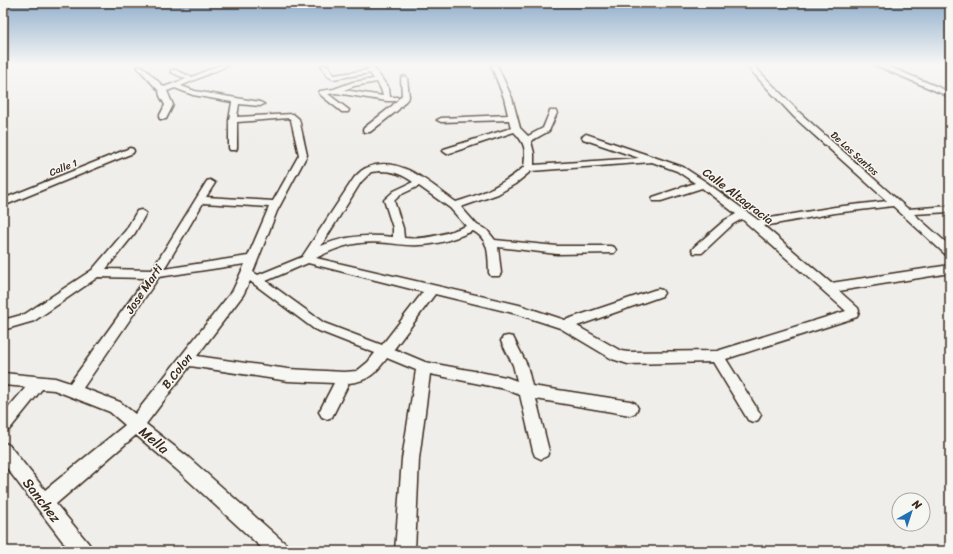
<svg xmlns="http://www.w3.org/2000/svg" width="953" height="554" viewBox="0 0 953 554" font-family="Sriracha,sans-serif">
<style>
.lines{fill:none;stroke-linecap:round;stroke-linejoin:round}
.street-casing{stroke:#3b2a1e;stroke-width:3}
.street{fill:#f6f6f2;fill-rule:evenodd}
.labels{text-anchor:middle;stroke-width:3;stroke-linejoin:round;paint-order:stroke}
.far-street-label{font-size:10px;fill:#3b2a1e;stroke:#f6f6f2}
.street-label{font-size:12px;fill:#3b2a1e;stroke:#f6f6f2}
.near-street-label{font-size:14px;fill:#3b2a1e;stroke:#f6f6f2}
</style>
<rect width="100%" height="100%" fill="#efeeea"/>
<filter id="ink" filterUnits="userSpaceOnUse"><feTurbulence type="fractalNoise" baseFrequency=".025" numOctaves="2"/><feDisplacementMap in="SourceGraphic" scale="8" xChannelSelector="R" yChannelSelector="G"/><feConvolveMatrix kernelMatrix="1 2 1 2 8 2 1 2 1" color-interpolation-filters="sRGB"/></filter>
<g filter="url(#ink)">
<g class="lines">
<g class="street-casing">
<g id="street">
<path d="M219,65h10l-48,21 14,5 65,11 4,2 -4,2 -21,-2 -2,13 56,-3 6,5 8,36 -30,56 -24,61 5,3 44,-18 52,-79c3,-3 7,-8 12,-10 33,-15 65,17 90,34 25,-7 48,-18 68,-35 2,-16 2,-23 -10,-35l-64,21 -3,1 -4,-3 1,-2 67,-21 -2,-8 -68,2 -4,-2 4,-2 67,-3 -4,-17 -13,-33h6l15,33 8,30 8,8 15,-8 7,-17h6l1,2 -8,18 -18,10 3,12v12l105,-7 -56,-19 -1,-2 4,-3 97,33 23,15 52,38 77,-13 52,-6 -93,-84 -48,-52h7l47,48 108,96 42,-3v6l-36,2 36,32v10l-4,-1 -53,-49 -58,7 -71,13 67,57 119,-18v8l-111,18 19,17 1,3 -2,6 -131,42 35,56 -3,5 -5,2 -5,-2 -35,-58 -85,2 -16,-5 -52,-31 -43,-14 -82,-20 -41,55 31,13 81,15 11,4 -4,-16 -12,-24 2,-4 5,-1 5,1 14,28 5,21 98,15 5,2 3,5 -3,5 -5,2 -94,-16 13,52 -2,5 -6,3 -6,-3 -2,-5 -13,-56 -15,-6 -75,-15 -11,85 -4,92h-20l7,-92 14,-89 -29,-12c-12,16 -19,23 -38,25l-17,34 -5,2 -5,-2 -3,-5 15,-29 -46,-2 -98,-15 -44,58 42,33 98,87 3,7h-24l-89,-82 -40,-34 -80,69 33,40 3,7h-22l-67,-88v-21l6,3 36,45 80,-65 -15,-13 -56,-22 -12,-1 -33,41 -6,2v-18l23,-27 -23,-2v-12l52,5 15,5 76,-105 -48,-1 -64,44 -31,9v-10l22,-6 67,-44 34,-40 11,-19 4,-1 5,3 -11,20 -29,36 46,1 55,-89 3,-1 5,3 -9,14 67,4 26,-46 -8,-35 -2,-2 -52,4v26l-1,2h-6l-1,-2v-28l3,-18 -39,-7 -18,-7 -8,3 6,14 -7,14h-6l-1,-2 6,-12 -5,-9 -1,-5 -22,-24 5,-1 22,21 22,-8 -15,-7v-2h4l17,7zM652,162l25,9 18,12 -42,14 -1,2 1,2h8l41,-13 34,26 -11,6 -31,27 -2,3 2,3h8l31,-29 9,-5 104,92 -129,40 -89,1 -7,-1 -44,-25 85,-30 2,-3 -2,-3 -4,-1 -4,1 -89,30 -46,-15 -203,-47c24,-13 45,-18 72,-15 10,1 20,3 31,2 19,0 36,-7 54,-14 17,9 15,24 16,42l2,3h8l2,-3 -3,-26 59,7 57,-1 2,-3 -2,-3 -4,-1h-53l-62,-6 -8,-10 -10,-5 -16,-18 37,-13 17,-10 16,-13zM380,171c13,0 22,3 33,11l-19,9 -10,9 9,28v9c-25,-3 -49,-1 -72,9l40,-64 10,-10zM419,186l31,22 16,18c-20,8 -40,14 -62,12l-1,-10 -9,-27 6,-6zM203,203l66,4 -21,49 -84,13zM308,263l115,29 -41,53 -58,-22 -58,-42zM245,264l-12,26 -98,124 -15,-12 -37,-14 76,-111zM250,281l64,48 61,24 -7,9 -11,9 -13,1 -56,-3 -91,-13 46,-61z"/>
<path d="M321,65h7l6,10 34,-5 -3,-5h7l17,24 1,8h7l1,2 -4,2h-7l-51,-8 -8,1 21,16 -1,2h-6l-20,-16 -3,-3 1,-2 14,-2 19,-7 21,-3 -4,-6 -37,6 -5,-3zM377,82l4,7 2,7 -39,-6 10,-4z"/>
<polygon points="875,65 885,65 950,92 950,97"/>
<polygon points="404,76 407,78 409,97 398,110 370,132 364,132 363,130 364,128 392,106 402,95 401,78"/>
<polygon points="130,148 133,149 134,151 133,153 3,206 3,199"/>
</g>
</g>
<use href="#street" class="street"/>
</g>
</g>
<linearGradient id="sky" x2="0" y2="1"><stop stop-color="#91afcc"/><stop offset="0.45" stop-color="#f8f7f6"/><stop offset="1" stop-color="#f8f7f6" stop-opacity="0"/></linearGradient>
<rect width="953" height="143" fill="url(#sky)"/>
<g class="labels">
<g class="far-street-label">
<text transform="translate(855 153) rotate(42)" y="4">De Los Santos</text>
<text transform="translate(63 167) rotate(-22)" y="4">Calle 1</text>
</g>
<g class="street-label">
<text transform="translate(738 196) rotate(37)" y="4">Calle Altagracia</text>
<text transform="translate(144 289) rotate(-56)" y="4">Jose Marti</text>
<text transform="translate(177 371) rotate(-52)" y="4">B.Colon</text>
</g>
<g class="near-street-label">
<text transform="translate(154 440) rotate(40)" y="5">Mella</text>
<text transform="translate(42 500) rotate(52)" y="5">Sanchez</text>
</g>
</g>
<rect width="953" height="554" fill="none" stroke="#f6f6f2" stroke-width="16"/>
<rect x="8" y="8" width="937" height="538" fill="none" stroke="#3b2a1e" stroke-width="1.5" filter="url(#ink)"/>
<g transform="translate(911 512) rotate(39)"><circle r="19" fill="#f6f6f2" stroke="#aba49d"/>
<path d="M0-3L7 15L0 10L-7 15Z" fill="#1f6fb2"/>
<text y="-6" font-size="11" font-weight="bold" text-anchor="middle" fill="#3b2a1e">N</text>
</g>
</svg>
